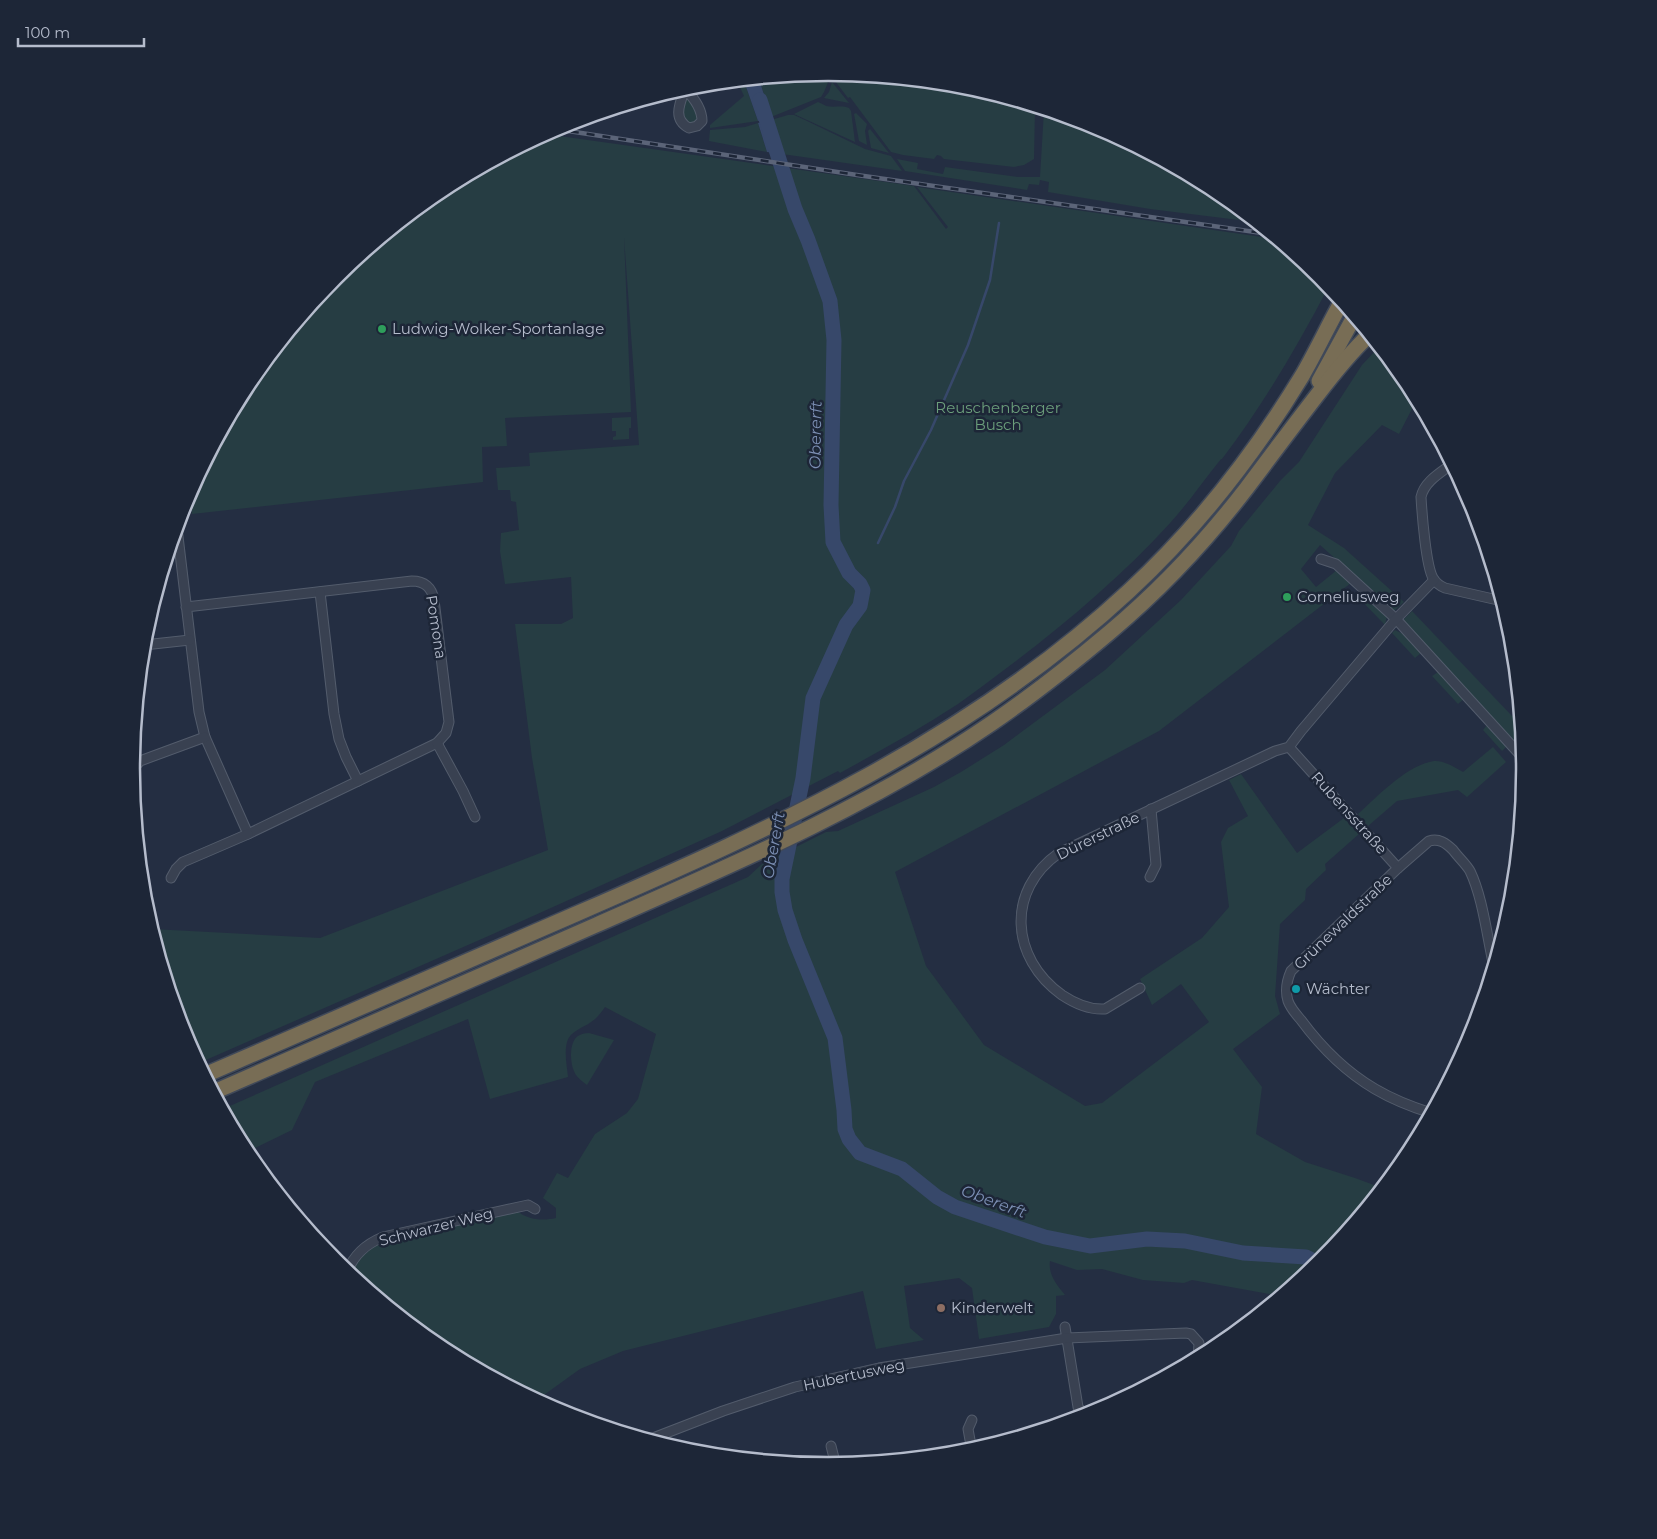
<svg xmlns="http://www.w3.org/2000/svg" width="1657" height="1539" viewBox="0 0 1657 1539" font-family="Montserrat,sans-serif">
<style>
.green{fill:#263d43}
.water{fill:#37486a}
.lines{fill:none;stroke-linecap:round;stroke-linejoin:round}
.stream{stroke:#37486a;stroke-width:2.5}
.river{stroke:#37486a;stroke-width:15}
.street-casing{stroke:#535c6c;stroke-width:11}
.highway-casing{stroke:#404959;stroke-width:18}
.street{stroke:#394151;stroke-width:9}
.highway{stroke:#786d55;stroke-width:15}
.rail-casing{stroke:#5b6478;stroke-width:4.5}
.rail{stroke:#1d2637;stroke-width:2.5;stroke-dasharray:8;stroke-linecap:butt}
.leisure-dot{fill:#2e9e5b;stroke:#1d2637;stroke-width:2}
.culture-dot{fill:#0f9aa8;stroke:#1d2637;stroke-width:2}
.education-dot{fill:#8d6e63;stroke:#1d2637;stroke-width:2}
.labels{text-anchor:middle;stroke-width:5;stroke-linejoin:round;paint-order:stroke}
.poi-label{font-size:15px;fill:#b5bccc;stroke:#1d2637;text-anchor:start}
.park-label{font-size:15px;fill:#6b9e7b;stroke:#1d2637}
.street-label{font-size:15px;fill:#b5bccc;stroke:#1d2637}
.water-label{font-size:16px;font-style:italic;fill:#7c8fb4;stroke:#1d2637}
.rim{fill:none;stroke:#b5bccc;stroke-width:2.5}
</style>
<rect width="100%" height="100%" fill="#242e42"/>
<g class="green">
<polygon points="826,73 829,80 824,92 821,97 771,117 759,79"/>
<polygon points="829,73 965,86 1035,107 1034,159 1024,165 1014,167 944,159 941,156 937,155 934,159 903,155 891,152 850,97 848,98"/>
<polygon points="737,81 744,81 758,121 710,128 710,125 744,96"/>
<polygon points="832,82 849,103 824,98 829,92"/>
<polygon points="685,98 689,98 700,115 696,124 688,126 682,118"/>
<path d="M818,102c3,1 6,3 8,4 8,2 16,-1 23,2l2,3 4,31 -61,-28z"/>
<polygon points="1044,110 1096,126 1216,190 1255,222 1150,209 1048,192 1049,182 1040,180 1039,185 1029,184 1027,190 905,171 897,159 918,163 917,169 943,174 945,167 1018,177 1040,177"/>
<polygon points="856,113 867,124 865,131 867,145 859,141 854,114"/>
<polygon points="788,115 794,115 805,120 865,149 891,156 902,171 782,154 771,120"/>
<polygon points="758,123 767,152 709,141 710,130 745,127"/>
<polygon points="870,129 889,153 871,148 868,131"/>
<path d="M545,134l369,52 32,43 2,-2 -31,-40 359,52 46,38 7,9c-32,61 -66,119 -107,173h-1c-17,21 -32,43 -50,63 -50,55 -107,103 -167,148 -15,11 -30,23 -46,34 -38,25 -78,47 -118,69l-2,-2 -116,60 -229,103 -294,129 -15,-27 -32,-107 168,9 228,-88 -16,-92 -17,-134h46l12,-6 -2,-41 -66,7 -5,-33 1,-18 18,-3 -3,-28 -5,-1 -1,-11h-12l-2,-22 34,-2 -1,-13 110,-8 -15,-208 7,175 -126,6 2,28 -25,1 1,35 -291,32 -2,-18 -1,-2 60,-112 87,-106 106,-86z"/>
<path d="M1379,347l29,36 11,19 -3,-1 -17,33 -17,-9 -47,48 -27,52 36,23 60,54 -10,9 -74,-66 -19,24 15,18 21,-17 14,13 -192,148 -264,141 31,94 58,79 101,61 17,-3 107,-81 -28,-38 -29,21 -12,-26 62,-41 27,-31 -8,-65 7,-14 20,-12 -19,-36 12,-6 56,79 47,-35 15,16 -34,30 1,6 -20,19 -1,11 -25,24 -5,72 5,18 -47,35 29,38 -6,47 49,28 50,16 27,10 -61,75 -41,33 -88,-16 -8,3 -41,-3 -41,-11 -25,1 -27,-9c-2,14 7,24 15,34l-9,1v18l-7,13 -70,12 -7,-51 -13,-10 -55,8 6,42 14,12 -48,9 -13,-58 -240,60 -43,18 -43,31c-18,-10 -15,-24 -40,-21l-56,-30 -91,-75c8,-17 15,-23 31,-32l136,-31c11,9 26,10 39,7v-10l-13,-10 14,-25 11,5 27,-44 32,-21 11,-14 18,-65 -51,-27c-4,6 -8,11 -14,15 -8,6 -21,9 -24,20 -3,11 0,24 1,35l-78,22 -22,-80 -153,63 -23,48 -45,22 -24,-43 525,-232 14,-13 64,-32 12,-1 96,-44 27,-15 43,-27 101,-75 76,-70 50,-54 8,-15 41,-50 19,-19 63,-97z"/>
<polygon points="631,417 631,428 629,428 629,439 613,440 613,437 616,436 616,431 612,431 612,418"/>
<polygon points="1361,589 1387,616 1385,625 1356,595"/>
<polygon points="1412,611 1512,716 1520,710 1524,751 1402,621"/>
<polygon points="1395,630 1403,634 1421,653 1415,658 1392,633"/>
<polygon points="1438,672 1464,699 1458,704 1432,676"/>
<polygon points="1487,725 1507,746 1502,751 1483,730"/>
<path d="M1493,747l13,15 -39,35 -9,-7 -61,11 -29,25 -10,-12c20,-18 49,-49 76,-53 9,-1 22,7 29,11z"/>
<path d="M589,1033l25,7 -27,45c-5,-4 -11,-8 -13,-14 -4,-9 -5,-29 4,-35 3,-2 7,-3 11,-3z"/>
</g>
<g class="water">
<polygon points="759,79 771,117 758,121 744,81"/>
<polygon points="771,120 782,154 767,152 758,123"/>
</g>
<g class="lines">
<polyline class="stream" points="878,543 895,507 904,481 931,430 968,345 990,280 999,223"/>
<polyline class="river" points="760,100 795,209 808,240 830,301 834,340 831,505 833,542 849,573 860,584 863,590 860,606 846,625 813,698 803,778 782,879 782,892 785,910 795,940 835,1038 844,1110 845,1129 849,1139 860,1153 902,1169 937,1197 955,1207 1045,1237 1090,1246 1147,1239 1185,1241 1243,1253 1306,1257 1320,1264"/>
<g class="street-casing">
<g id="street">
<path d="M685,88v1c8,8 17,20 17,32l-5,5 -8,2c-17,-9 -9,-25 -4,-39"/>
<path d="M1452,464c-12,9 -28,18 -31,33 1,17 5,69 12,81 3,5 7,8 12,10l57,13"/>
<path d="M177,528l22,184 6,25 43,97 189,-91 9,-10 3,-11 -15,-122c-2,-13 -10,-19 -22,-19l-226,26"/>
<polyline points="1321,559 1336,564 1396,619 1524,759"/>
<polyline points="320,592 334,714 339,739 346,757 358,781"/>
<polyline points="144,645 190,640"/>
<polyline points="437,743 463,791 475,817"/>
<path d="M1289,747l109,121 31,-27c10,-3 17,2 24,9 5,7 13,14 17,21 13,27 17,66 24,96"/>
<polyline points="132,770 140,761 205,737"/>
<path d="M1398,868l-107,103c-4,9 -6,20 -3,30 3,8 8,13 13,19 20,27 45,52 74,69 17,10 37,18 56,24"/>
<polyline points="1150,877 1156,865 1151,809"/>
<polyline points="171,878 176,869 183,862 248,834"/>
<path d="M1140,988l-35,21c-15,1 -31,-6 -43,-14 -52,-37 -56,-105 -3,-142l216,-102 14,-4 12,-16 95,-112 38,-39"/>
<path d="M347,1272c7,-18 19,-28 36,-35l145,-32 7,4"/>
<polyline points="1065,1327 1078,1407 1085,1417"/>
<polyline points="648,1440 723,1411 795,1387 879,1368 1067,1338 1186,1333 1191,1334 1199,1343 1198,1358"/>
<polyline points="831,1446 836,1466"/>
<polyline points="972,1451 968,1429 972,1420"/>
</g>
</g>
<g class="highway-casing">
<g id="highway">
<polyline points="1319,381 1354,317"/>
<path d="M205,1075c124,-54 247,-107 371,-161 198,-86 393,-174 553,-323 67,-62 125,-136 173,-215 14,-24 26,-50 40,-75"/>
<path d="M214,1092c128,-56 255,-111 382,-167 134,-59 275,-119 396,-202 41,-28 80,-59 118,-91 50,-42 96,-91 136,-143 24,-32 48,-64 72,-95 16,-21 32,-41 51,-59"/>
</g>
</g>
<use href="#street" class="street"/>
<use href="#highway" class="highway"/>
<g class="rail-casing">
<polyline id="rail" points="555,129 857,175 1269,234"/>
</g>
<use href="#rail" class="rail"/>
</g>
<g class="leisure-dot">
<circle cx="382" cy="329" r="5"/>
<circle cx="1287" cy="597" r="5"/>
</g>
<circle class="culture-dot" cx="1296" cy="989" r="5"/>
<circle class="education-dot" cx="941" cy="1308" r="5"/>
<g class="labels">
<g class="poi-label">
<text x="392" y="334">Ludwig-Wolker-Sportanlage</text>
<text x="1297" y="602">Corneliusweg</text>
<text x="1306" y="994">Wächter</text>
<text x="951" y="1313">Kinderwelt</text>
</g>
<g class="park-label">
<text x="998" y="413">Reuschenberger<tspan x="998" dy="17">Busch</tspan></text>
</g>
<g class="street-label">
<text transform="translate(436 627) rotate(81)" y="5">Pomona</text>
<text transform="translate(1349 813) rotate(48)" y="5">Rubensstraße</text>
<text transform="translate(1098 836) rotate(-26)" y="5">Dürerstraße</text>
<text transform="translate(1343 922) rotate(-44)" y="5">Grünewaldstraße</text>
<text transform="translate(436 1227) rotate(-14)" y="5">Schwarzer Weg</text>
<text transform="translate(854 1375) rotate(-12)" y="5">Hubertusweg</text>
</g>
<g class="water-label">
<text transform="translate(815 435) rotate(-89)" y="6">Obererft</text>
<text transform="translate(773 845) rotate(-80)" y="6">Obererft</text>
<text transform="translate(994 1201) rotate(20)" y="6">Obererft</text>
</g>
</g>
<path d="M0 0H1657V1539H0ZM140 769a688 688 0 1 1 1376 0a688 688 0 1 1-1376 0Z" fill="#1d2637" fill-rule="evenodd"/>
<path class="rim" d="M140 769a688 688 0 1 1 1376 0a688 688 0 1 1-1376 0Z"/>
<path d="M18 38v8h126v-8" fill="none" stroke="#b5bccc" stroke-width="2.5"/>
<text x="25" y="38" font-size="15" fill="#b5bccc" stroke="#1d2637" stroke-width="4" paint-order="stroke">100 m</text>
</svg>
